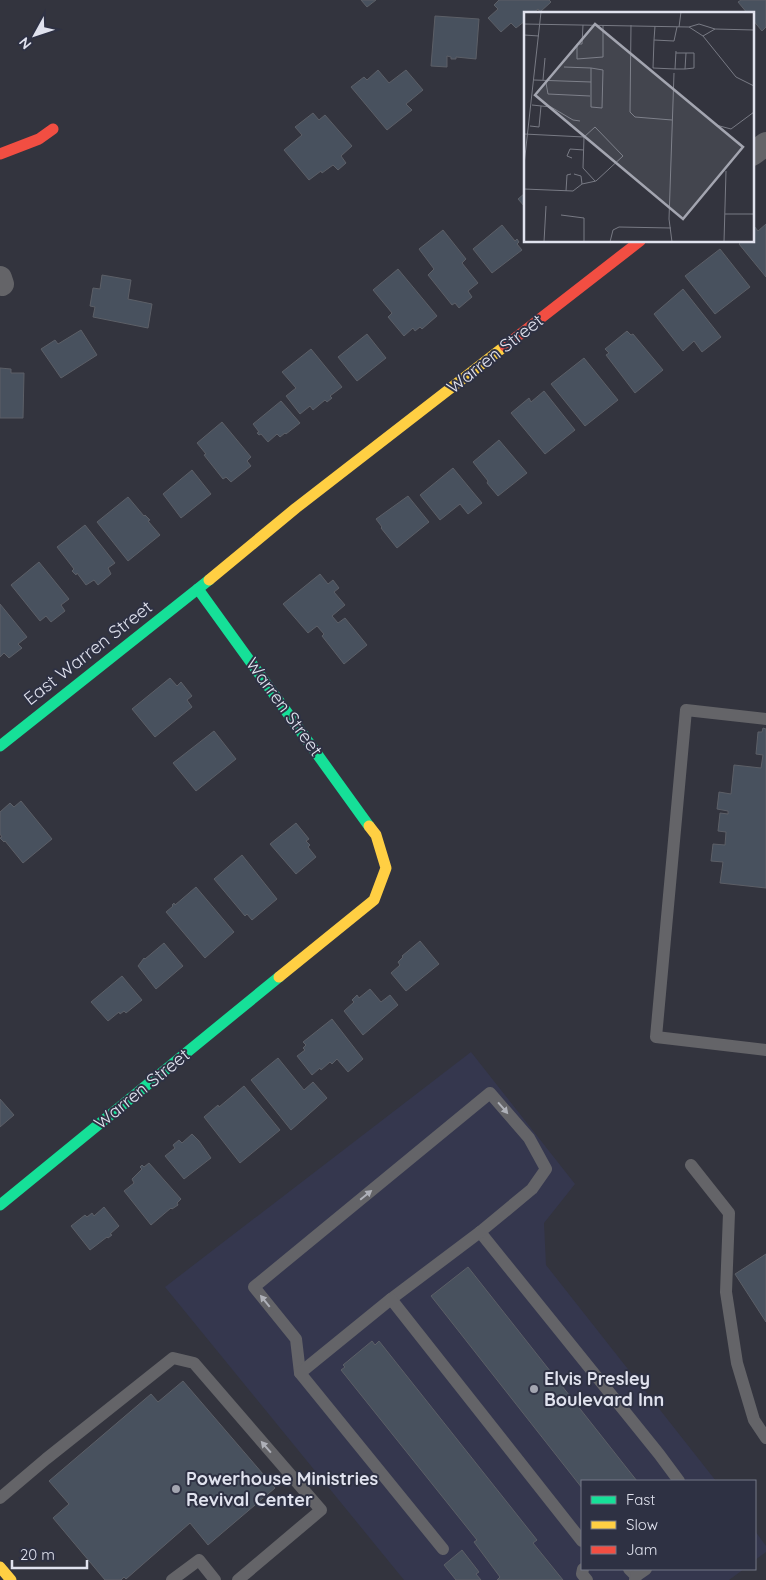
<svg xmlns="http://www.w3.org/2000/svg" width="766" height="1580" viewBox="0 0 766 1580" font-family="Quicksand,sans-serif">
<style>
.built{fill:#35374e}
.building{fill:#48515e;stroke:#5c5f67}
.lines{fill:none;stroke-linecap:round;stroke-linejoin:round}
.lane{stroke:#646468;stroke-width:12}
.street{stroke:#646468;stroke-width:24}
.fast{stroke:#16e098;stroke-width:11}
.slow{stroke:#ffcf43;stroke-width:11}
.jam{stroke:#f24e42;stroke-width:11}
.oneway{fill:#aeb0b8}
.poi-dot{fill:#a3a5b0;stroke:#2e3143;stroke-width:2}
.labels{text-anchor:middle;stroke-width:4;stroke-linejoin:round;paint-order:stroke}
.street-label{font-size:18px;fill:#e0e2ee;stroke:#2e3143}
.poi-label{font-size:18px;font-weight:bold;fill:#e0e2ee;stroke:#2e3143;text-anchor:start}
.inset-road{fill:none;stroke:#787a84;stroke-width:1}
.view{fill:#a3a5b0;fill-opacity:0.15;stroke:#a3a5b0;stroke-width:2.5}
.inset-edge{fill:none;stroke:#e0e2ee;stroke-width:2.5}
</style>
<rect width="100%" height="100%" fill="#33343e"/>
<g class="built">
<polygon points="471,1052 575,1184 544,1223 546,1265 716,1481 582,1481 582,1569 744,1569 729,1580 404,1580 165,1287"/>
<polygon points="755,1531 766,1546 766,1552 755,1560"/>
</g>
<g class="building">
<polygon points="361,0 376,0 367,7"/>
<polygon points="499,0 549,0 551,2 540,12 538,9 532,14 525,14 525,21 516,28 511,23 501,32 488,18 498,9 494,5"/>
<polygon points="741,0 766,0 766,27 762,31 752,19 752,14 748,14 738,2"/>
<polygon points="435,16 479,19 476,59 456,57 456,59 451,59 451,57 447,56 447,67 431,66"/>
<polygon points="378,70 389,83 406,70 423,90 406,104 412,110 387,130 351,87 364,77 367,80"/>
<polygon points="313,113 319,120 325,115 352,146 341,156 346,163 338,170 333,165 322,173 321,171 309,180 284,150 302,135 295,127"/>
<polygon points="525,193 525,207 518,199"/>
<polygon points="766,224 766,277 739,244 742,241 752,241 752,228 754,226 758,231"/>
<polygon points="502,225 515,241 517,239 519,242 517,244 522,250 492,273 473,249"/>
<polygon points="443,230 466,259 462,263 478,283 468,291 472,297 459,308 455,303 452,305 428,275 434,269 419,249"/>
<polygon points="720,249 750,287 715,314 685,276"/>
<polygon points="398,269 437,316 422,329 420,327 415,331 413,328 404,336 388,317 392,313 373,290"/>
<polygon points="102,275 131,280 128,299 152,304 148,328 93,317 95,307 90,306 93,288 100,289"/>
<polygon points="683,289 721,337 702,352 694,341 683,351 654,314"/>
<polygon points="81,330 97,355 61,378 41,349 55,340 58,344"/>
<polygon points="627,331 631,335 633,334 663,370 635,393 606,355 609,353 605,349"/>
<polygon points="367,334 386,358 357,381 338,357"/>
<polygon points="311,349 342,387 330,396 332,398 327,402 325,400 313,410 310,406 300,414 286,396 296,388 282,372"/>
<polygon points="584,358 618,400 585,426 551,384"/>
<polygon points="0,368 11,369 11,373 24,373 23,418 0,418"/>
<polygon points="544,391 575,430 545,454 511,413 529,398 531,402"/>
<polygon points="281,401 300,423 286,434 285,433 280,437 277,434 268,442 261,434 259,435 257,433 259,432 253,424"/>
<polygon points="222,422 251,457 247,461 251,466 231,482 226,477 223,479 204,455 206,454 197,443"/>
<polygon points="499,440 527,473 498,496 487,483 488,481 473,462"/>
<polygon points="453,468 482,503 468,514 460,504 440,520 420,495"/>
<polygon points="192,470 211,494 181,518 163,494"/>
<polygon points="408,496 429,522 397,548 381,528 382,527 376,519"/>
<polygon points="128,497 144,516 145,515 150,520 148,521 160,535 128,561 97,522"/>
<polygon points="85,525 115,563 108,568 111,574 98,585 94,580 86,585 77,573 76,575 72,571 74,569 57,547"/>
<polygon points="39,562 69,599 61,605 65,611 51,622 46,616 40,621 11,585"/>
<polygon points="320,574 328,584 333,580 339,588 334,592 345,605 332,616 338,623 345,618 367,645 344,664 322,636 324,634 317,626 308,633 283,604"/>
<polygon points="0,604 27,637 18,644 22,648 9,658 4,653 0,657"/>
<polygon points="170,678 177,686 181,682 192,696 187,700 192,707 155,737 132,709"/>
<polygon points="763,728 766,729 766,888 720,883 723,862 711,861 713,844 725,845 726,832 718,831 720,813 728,814 728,811 717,809 719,792 731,794 734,765 761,768 763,755 756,754 758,732 762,732"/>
<polygon points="214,731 236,759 196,791 173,763"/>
<polygon points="21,801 52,839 23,863 5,841 4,842 0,838 2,837 0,834 0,812 10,803 14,807"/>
<polygon points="296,823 309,839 306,841 310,845 308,847 316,857 296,874 270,844"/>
<polygon points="242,855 277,899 252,920 247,914 245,916 214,879"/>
<polygon points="196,887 234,932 205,958 166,912 173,906 172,905 174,903 175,905"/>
<polygon points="420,941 439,964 406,991 391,973 400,965 398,962 403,957 402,956"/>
<polygon points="164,943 183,966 156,989 138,966 144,958 145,959"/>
<polygon points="122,976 142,1000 126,1013 124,1011 120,1014 119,1012 108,1021 91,1002"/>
<polygon points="370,989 381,1002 390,995 398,1005 363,1035 344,1011 354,1002 352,1000 357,995 359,998"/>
<polygon points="332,1019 363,1059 348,1072 337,1059 332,1064 330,1062 321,1070 320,1068 312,1075 297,1056 305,1050 303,1048 306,1045 303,1042"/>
<polygon points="278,1058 304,1090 313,1082 327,1098 291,1130 251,1080"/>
<polygon points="244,1086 280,1130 240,1163 204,1117 218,1105 219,1107"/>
<polygon points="0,1099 14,1115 0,1127"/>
<polygon points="192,1134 199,1141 211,1158 184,1179 165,1156 175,1148 173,1145 179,1140 182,1143"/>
<polygon points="149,1163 181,1199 177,1203 178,1205 172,1209 171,1208 151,1225 124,1191 134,1183 132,1179 142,1169 140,1167 142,1165 144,1167"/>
<polygon points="104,1207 119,1226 110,1234 112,1235 108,1238 107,1237 90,1250 71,1226 85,1215 87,1217 92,1213 94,1216"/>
<polygon points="766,1254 766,1322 735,1274"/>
<polygon points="468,1267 637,1481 582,1481 582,1488 431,1296"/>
<polygon points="372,1341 375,1345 379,1341 537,1540 533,1543 563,1580 497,1580 500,1577 474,1542 477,1540 341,1370 345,1367 343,1365"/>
<polygon points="183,1381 275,1488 208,1545 190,1523 126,1579 124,1577 121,1580 105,1580 53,1518 69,1504 49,1481 151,1394 158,1402"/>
<polygon points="462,1550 479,1572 476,1574 481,1580 456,1580 444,1565"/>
</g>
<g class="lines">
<g class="lane">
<polyline points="766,719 686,710 656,1037 766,1050"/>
<polyline points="691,1165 729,1213 726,1292 737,1363 754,1420 766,1438"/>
<polyline points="480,1232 659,1454 679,1481"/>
<polyline points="300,1373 296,1339 254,1287 490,1093 529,1138 546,1169 532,1189 480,1232 391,1299"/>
<polyline points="0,1498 46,1459 173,1358 194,1363 321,1510 238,1580"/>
<polyline points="443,1549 300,1373 391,1299 582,1541"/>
<polyline points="583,1569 582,1574 587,1580"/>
<polyline points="629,1569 636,1576 635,1580"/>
<polyline points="636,1576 646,1569"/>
<polyline points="172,1580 199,1560 215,1580"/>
</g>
<g class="street">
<polyline points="752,154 766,144"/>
<polyline points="0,278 2,284"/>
</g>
<g class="fast">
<polyline points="198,589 369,826"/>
<polyline points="0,746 209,580"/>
<polyline points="0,1205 279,977"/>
</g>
<g class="slow">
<polyline points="209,580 296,508 505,346"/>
<polyline points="279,977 374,900 386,868 376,835 369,826"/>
<polyline points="0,1567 11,1580"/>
</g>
<g class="jam">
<polyline points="0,154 39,139 53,129"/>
<polyline points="505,346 640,241"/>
</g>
</g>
<defs><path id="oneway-solid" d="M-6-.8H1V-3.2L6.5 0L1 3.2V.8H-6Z" transform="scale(1.25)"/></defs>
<g class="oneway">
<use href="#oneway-solid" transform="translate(503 1108) rotate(49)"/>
<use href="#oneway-solid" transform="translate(366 1195) rotate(-39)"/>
<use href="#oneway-solid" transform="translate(265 1301) rotate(-129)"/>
<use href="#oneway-solid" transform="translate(266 1447) rotate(-131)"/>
</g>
<g class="poi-dot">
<circle cx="534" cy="1389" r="5"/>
<circle cx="176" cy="1489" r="5"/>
</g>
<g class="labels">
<g class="street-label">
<text transform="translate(495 354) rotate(-38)" y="6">Warren Street</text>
<text transform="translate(88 653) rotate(-38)" y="6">East Warren Street</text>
<text transform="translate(284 707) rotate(54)" y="6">Warren Street</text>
<text transform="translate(142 1089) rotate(-39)" y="6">Warren Street</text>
</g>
<g class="poi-label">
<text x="544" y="1385">Elvis Presley<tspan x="544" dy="21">Boulevard Inn</tspan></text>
<text x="186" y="1485">Powerhouse Ministries<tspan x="186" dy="21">Revival Center</tspan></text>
</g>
</g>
<g transform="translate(524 12)">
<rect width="230" height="230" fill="#33343e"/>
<path class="inset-road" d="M0,12v11l15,1M0,12l165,3 14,9 33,41 18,9M59,13l-1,19h-5v15l26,-2v-32M107,13l-1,87 5,5 37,3M131,14l-1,14 20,1 3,-14M155,15l2,-15M165,15l10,-3 16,5 -12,7M191,17l39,1M130,28l-1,28 22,1 1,-18M151,57h10l1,-16h-10M161,57l9,-1v-15h-8M10,68l57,2v-14l-27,-1M19,68l2,-22M67,70v25l11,1 1,-38 -12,-2M22,71l2,11 42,2M8,93l19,2 22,13 7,1M192,113l15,4 23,-17M6,114l9,1 2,-21M0,122l60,3 11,-10 28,29 -27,25 -14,3 -9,7 -49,-2M60,125l-1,31 12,13M48,146l-5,-2 3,-7 14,1M0,153l17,-153M50,162l7,2 1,8M42,179l1,-16 4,-1M201,202h29M37,203l23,3v24M20,230l2,-36M86,230l3,-12 6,-3 52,1M148,230l-3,-23 5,-146M200,230l2,-71"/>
<path class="view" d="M71,12l148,123 -60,72 -148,-124z"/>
<rect width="230" height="230" class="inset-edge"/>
</g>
<rect x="581" y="1480" width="175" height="90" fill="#2e3143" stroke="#757887"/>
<rect x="591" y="1496" width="25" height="8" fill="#16e098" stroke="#757887"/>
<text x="626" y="1505" font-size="15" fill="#e0e2ee">Fast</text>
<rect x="591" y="1521" width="25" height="8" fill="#ffcf43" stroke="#757887"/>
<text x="626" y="1530" font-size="15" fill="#e0e2ee">Slow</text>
<rect x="591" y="1546" width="25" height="8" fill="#f24e42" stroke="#757887"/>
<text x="626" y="1555" font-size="15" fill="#e0e2ee">Jam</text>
<g transform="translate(35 35) rotate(230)" stroke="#2e3143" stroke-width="4" paint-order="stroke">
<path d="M0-4L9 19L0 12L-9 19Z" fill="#e0e2ee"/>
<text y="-8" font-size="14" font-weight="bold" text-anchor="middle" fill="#e0e2ee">N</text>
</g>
<path d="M12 1560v8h75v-8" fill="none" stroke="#e0e2ee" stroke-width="2.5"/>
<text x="20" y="1560" font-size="15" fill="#e0e2ee" stroke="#2e3143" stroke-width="4" paint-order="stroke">20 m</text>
</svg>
